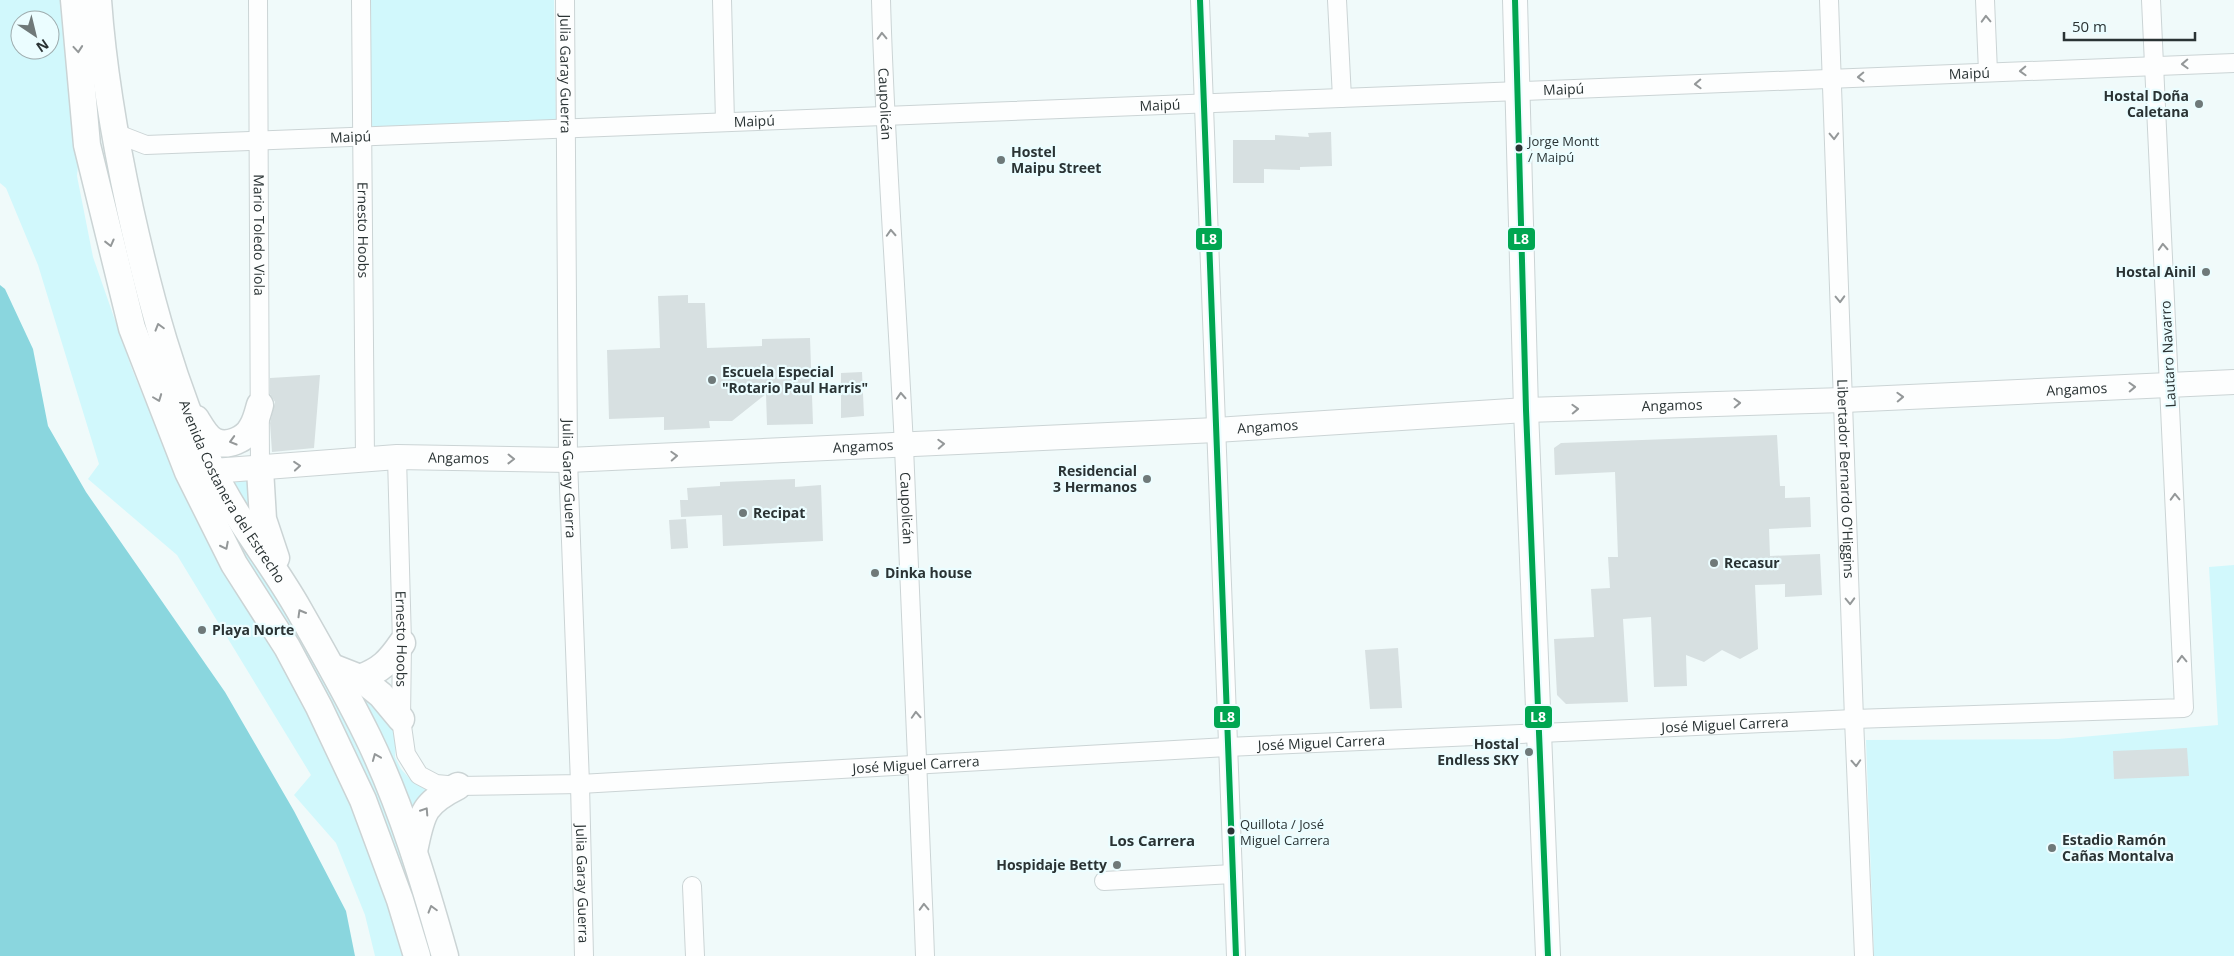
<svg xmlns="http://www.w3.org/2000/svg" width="2234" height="956" viewBox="0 0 2234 956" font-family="'Open Sans',sans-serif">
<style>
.green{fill:#d1f8fc;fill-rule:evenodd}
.water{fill:#8ad6de}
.building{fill:#d7e0e1}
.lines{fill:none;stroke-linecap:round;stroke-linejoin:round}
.street-casing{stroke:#cbd4d5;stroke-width:20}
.secondary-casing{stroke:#cbd4d5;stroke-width:26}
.primary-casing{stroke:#cbd4d5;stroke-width:29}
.street{stroke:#fdfefe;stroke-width:18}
.secondary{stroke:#fdfefe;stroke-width:24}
.primary{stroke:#fdfefe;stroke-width:26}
.bus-1-casing{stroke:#ebfdff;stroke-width:10}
.bus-1{stroke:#00a651;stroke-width:6}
.oneway{stroke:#949899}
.poi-dot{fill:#6f7979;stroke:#ebfdff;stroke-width:2}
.bus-dot{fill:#2a3334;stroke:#ebfdff;stroke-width:2}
.labels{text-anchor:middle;stroke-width:4.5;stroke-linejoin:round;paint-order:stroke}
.bus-label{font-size:13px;fill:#2a3334;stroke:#ebfdff;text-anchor:start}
.street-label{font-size:14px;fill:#2a3334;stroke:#ebfdff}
.poi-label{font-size:14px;font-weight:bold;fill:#2a3334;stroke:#ebfdff;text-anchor:start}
.neighbourhood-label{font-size:15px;font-weight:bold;fill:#2a3334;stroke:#ebfdff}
.line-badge{stroke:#ebfdff;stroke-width:2}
.badge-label{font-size:14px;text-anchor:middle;font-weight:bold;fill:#fff}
</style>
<rect width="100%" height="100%" fill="#f0fafa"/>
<g class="green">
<path d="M0,0h65l15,145 -3,31 16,81 39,112 48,117 45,76 112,203 70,191h-32l-10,-41 -29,-72 -42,-48 17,-20 -134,-220 -89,-76 11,-15 -61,-199 -32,-77 -6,-5zM20,20h30v30h-30z"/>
<polygon points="367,0 554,0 556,121 379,135 372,127 367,114"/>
<polygon points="197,473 246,547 340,703 381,788 436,956 428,956 250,567"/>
<polygon points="232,477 254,478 253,520"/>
<polygon points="2234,565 2234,956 1874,956 1866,740 2058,739 2218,725 2209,567"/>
<polygon points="353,685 390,712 396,740 395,757 401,769 410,779 421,786 437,790 414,819"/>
</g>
<polygon class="water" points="0,285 5,289 33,349 48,426 86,492 225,692 294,811 346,911 355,956 0,956"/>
<g class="building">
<polygon points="1331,132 1332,166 1300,167 1300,170 1264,169 1264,183 1233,183 1233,140 1275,140 1275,135 1309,137 1308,133"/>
<polygon points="688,295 688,303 705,303 707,348 762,346 762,339 810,338 813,424 767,425 766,394 732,421 709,421 710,428 664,430 664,417 609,419 607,350 660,348 658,296"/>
<polygon points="862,372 864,416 841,418 841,373"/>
<polygon points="320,375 314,448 272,452 270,423 275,402 270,394 270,378"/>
<polygon points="1777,435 1780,486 1785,486 1785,498 1810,497 1811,527 1769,529 1770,556 1820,554 1822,595 1785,597 1785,584 1755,585 1758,649 1740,659 1722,650 1704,662 1686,655 1687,686 1654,687 1651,617 1623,619 1628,702 1566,704 1557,695 1554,639 1594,637 1591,589 1610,588 1608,557 1618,557 1615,472 1555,475 1554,448 1561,443"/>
<polygon points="795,479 795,487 821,485 823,541 723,546 722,515 681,517 680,500 688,500 687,488 720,486 720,482"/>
<polygon points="686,519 688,548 671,549 669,520"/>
<polygon points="1398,648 1402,708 1370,709 1365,650"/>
<polygon points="2187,748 2189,776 2114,779 2113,751"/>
</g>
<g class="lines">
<g class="street-casing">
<g id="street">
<path id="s1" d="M258,0l2,469"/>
<path id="s2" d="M361,0l4,459"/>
<path id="s3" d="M565,0l3,460 12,324 4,172"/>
<polyline points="722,0 725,122"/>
<path id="s4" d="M881,0c4,149 16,298 23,447 7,169 15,339 21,509"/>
<polyline points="1200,0 1236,956"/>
<polyline points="1337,0 1342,98"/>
<path id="s5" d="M1829,0l25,719 10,237"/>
<polyline points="1985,0 1988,72"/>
<path id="s6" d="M115,133l31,12 2088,-82"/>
<path id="s7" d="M397,457l5,186 -1,76 5,35 13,21 17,9 22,2 122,-2 647,-37 627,-28 330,-11 -33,-708"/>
<polyline points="1104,881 1233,874"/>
<polyline points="692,886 695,956"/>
</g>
</g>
<g class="secondary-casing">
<g id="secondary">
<polyline points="1515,0 1526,410 1548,956"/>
<path id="s8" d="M213,471l184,-14 171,3 648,-30 310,-20 318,-10 390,-18"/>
</g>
</g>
<g class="primary-casing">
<g id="primary">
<polyline points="74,0 87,145 132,328 188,472 234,564 287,647 319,707 363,800 400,900 417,956"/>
<path id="s9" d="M98,0c5,71 17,140 32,209 20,90 43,176 82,260 24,51 60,93 87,141 24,42 48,84 69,127 34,70 56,145 77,219"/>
<path d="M196,419c5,8 10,18 18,22 13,7 32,-2 38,-14 4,-6 6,-15 8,-22"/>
<polyline points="260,469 263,519 276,558"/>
<polyline points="332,667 360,678 381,695 401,719"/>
<path d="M360,678c21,-8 29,-16 42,-35"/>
<path d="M414,851c8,-37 8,-47 44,-65"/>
</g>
</g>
<use href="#street" class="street"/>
<use href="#secondary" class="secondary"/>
<use href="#primary" class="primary"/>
<g class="bus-1-casing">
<g id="bus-1">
<polyline points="1200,0 1236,956"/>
<polyline points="1515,0 1526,410 1548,956"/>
</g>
</g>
<use href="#bus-1" class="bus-1"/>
</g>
<defs><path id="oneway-chevron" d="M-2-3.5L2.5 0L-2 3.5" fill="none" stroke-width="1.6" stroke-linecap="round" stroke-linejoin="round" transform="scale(1.25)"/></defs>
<g class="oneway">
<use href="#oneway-chevron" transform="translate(1986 19) rotate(-92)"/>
<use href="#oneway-chevron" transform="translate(882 36) rotate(-92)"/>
<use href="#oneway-chevron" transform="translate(78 49) rotate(85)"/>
<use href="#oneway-chevron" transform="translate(2185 64) rotate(178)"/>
<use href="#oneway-chevron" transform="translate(2023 71) rotate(178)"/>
<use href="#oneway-chevron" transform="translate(1861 77) rotate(178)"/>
<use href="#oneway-chevron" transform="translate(1698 84) rotate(178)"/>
<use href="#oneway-chevron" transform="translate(1834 136) rotate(88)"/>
<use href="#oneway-chevron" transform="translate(891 233) rotate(-93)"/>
<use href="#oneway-chevron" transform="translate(110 243) rotate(76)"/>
<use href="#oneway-chevron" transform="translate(2163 247) rotate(-93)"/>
<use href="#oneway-chevron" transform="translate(1840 299) rotate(88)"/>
<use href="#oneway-chevron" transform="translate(159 327) rotate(-106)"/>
<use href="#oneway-chevron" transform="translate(2132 387) rotate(-2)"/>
<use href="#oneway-chevron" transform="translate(901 396) rotate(-93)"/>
<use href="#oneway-chevron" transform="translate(1900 397) rotate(-2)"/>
<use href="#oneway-chevron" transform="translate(158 398) rotate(69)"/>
<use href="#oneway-chevron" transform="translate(1737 403) rotate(-2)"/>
<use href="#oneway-chevron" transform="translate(1575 409) rotate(-2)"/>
<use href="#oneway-chevron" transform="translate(233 441) rotate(164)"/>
<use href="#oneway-chevron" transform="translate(941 444) rotate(-3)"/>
<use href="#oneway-chevron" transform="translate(674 456) rotate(-3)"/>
<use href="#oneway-chevron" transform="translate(511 459) rotate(1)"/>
<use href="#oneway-chevron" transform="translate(297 466) rotate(-5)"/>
<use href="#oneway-chevron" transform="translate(2175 497) rotate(-92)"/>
<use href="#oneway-chevron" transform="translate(225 546) rotate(63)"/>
<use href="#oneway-chevron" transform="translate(1850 601) rotate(88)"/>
<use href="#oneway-chevron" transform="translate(301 613) rotate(-120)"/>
<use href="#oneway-chevron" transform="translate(2182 659) rotate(-92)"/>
<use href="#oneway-chevron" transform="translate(916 715) rotate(-93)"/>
<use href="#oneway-chevron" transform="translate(376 757) rotate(-112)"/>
<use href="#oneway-chevron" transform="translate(1856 763) rotate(87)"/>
<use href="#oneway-chevron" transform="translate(425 811) rotate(-57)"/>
<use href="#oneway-chevron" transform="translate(924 907) rotate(-92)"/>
<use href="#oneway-chevron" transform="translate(432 909) rotate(-106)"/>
</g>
<g class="poi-dot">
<circle cx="2199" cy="104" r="5"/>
<circle cx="1001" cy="160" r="5"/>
<circle cx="2206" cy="272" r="5"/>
<circle cx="712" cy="380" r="5"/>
<circle cx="1147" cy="479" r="5"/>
<circle cx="743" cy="513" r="5"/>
<circle cx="1714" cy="563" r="5"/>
<circle cx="875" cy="573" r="5"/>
<circle cx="202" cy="630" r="5"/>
<circle cx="1529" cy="752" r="5"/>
<circle cx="2052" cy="848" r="5"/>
<circle cx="1117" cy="865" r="5"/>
</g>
<g class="bus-dot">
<circle cx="1519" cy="148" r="4.5"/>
<circle cx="1231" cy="831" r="4.5"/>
</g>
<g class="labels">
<g class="bus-label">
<text x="1528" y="146">Jorge Montt<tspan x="1528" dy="16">/ Maipú</tspan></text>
<text x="1240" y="829">Quillota / José<tspan x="1240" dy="16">Miguel Carrera</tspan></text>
</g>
<g class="street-label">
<text dy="5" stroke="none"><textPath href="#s3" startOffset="74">Julia Garay Guerra</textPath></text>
<text dy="5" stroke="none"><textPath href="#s6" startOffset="1858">Maipú</textPath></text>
<text dy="5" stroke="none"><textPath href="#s6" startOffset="1452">Maipú</textPath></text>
<text dy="5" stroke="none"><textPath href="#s4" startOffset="104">Caupolicán</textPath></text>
<text dy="5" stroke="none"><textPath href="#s6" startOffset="1048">Maipú</textPath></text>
<text dy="5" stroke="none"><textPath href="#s6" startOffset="642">Maipú</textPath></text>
<text dy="5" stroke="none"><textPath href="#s6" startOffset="238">Maipú</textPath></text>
<text dy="5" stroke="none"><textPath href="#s2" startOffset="230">Ernesto Hoobs</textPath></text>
<text dy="5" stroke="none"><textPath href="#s1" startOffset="235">Mario Toledo Viola</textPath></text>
<text transform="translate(2168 354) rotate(-93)" y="5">Lautaro Navarro</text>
<text dy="5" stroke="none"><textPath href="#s8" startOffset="1866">Angamos</textPath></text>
<text dy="5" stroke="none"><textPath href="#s8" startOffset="1461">Angamos</textPath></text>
<text dy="5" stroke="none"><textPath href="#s8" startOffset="1056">Angamos</textPath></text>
<text dy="5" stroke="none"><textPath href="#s8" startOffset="651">Angamos</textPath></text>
<text dy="5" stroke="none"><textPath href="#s8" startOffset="246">Angamos</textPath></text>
<text dy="5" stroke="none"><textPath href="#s3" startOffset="479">Julia Garay Guerra</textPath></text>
<text dy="5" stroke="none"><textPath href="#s5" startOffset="479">Libertador Bernardo O'Higgins</textPath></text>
<text dy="5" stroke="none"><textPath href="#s9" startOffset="514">Avenida Costanera del Estrecho</textPath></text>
<text dy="5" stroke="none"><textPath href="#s4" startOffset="509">Caupolicán</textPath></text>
<text dy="5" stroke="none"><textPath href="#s7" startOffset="182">Ernesto Hoobs</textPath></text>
<text dy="5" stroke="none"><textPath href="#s7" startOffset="1632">José Miguel Carrera</textPath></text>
<text dy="5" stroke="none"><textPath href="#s7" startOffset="1228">José Miguel Carrera</textPath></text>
<text dy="5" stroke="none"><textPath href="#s7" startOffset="822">José Miguel Carrera</textPath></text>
<text dy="5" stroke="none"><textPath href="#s3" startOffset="884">Julia Garay Guerra</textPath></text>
</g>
<g class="poi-label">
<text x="2189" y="101" text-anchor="end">Hostal Doña<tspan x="2189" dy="16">Caletana</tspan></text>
<text x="1011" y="157">Hostel<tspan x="1011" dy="16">Maipu Street</tspan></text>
<text x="2196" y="277" text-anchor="end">Hostal Ainil</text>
<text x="722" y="377">Escuela Especial<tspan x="722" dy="16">"Rotario Paul Harris"</tspan></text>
<text x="1137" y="476" text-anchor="end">Residencial<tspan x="1137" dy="16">3 Hermanos</tspan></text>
<text x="753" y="518">Recipat</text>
<text x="1724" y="568">Recasur</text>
<text x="885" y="578">Dinka house</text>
<text x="212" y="635">Playa Norte</text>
<text x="1519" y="749" text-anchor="end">Hostal<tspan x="1519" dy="16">Endless SKY</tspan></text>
<text x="2062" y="845">Estadio Ramón<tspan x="2062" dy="16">Cañas Montalva</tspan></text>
<text x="1107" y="870" text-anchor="end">Hospidaje Betty</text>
</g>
<g class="neighbourhood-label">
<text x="1152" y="846">Los Carrera</text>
</g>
</g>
<g class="line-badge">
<rect x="1195" y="227" width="28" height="24" rx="5" fill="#00a651"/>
<rect x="1507" y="227" width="29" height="24" rx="5" fill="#00a651"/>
<rect x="1213" y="705" width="28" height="24" rx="5" fill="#00a651"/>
<rect x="1524" y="705" width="29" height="24" rx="5" fill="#00a651"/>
</g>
<g class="badge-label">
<text x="1209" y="244">L8</text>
<text x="1521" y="244">L8</text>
<text x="1227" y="722">L8</text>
<text x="1538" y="722">L8</text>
</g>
<g transform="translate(35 35) rotate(145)"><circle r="24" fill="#ebfdff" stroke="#9eacae"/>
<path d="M0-4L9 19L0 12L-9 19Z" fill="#6f7979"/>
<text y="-8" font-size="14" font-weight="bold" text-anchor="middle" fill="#2a3334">N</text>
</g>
<path d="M2064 32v8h131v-8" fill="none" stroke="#2a3334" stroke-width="2.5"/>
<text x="2072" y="32" font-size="15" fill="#2a3334" stroke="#ebfdff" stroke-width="4" paint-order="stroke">50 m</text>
</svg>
